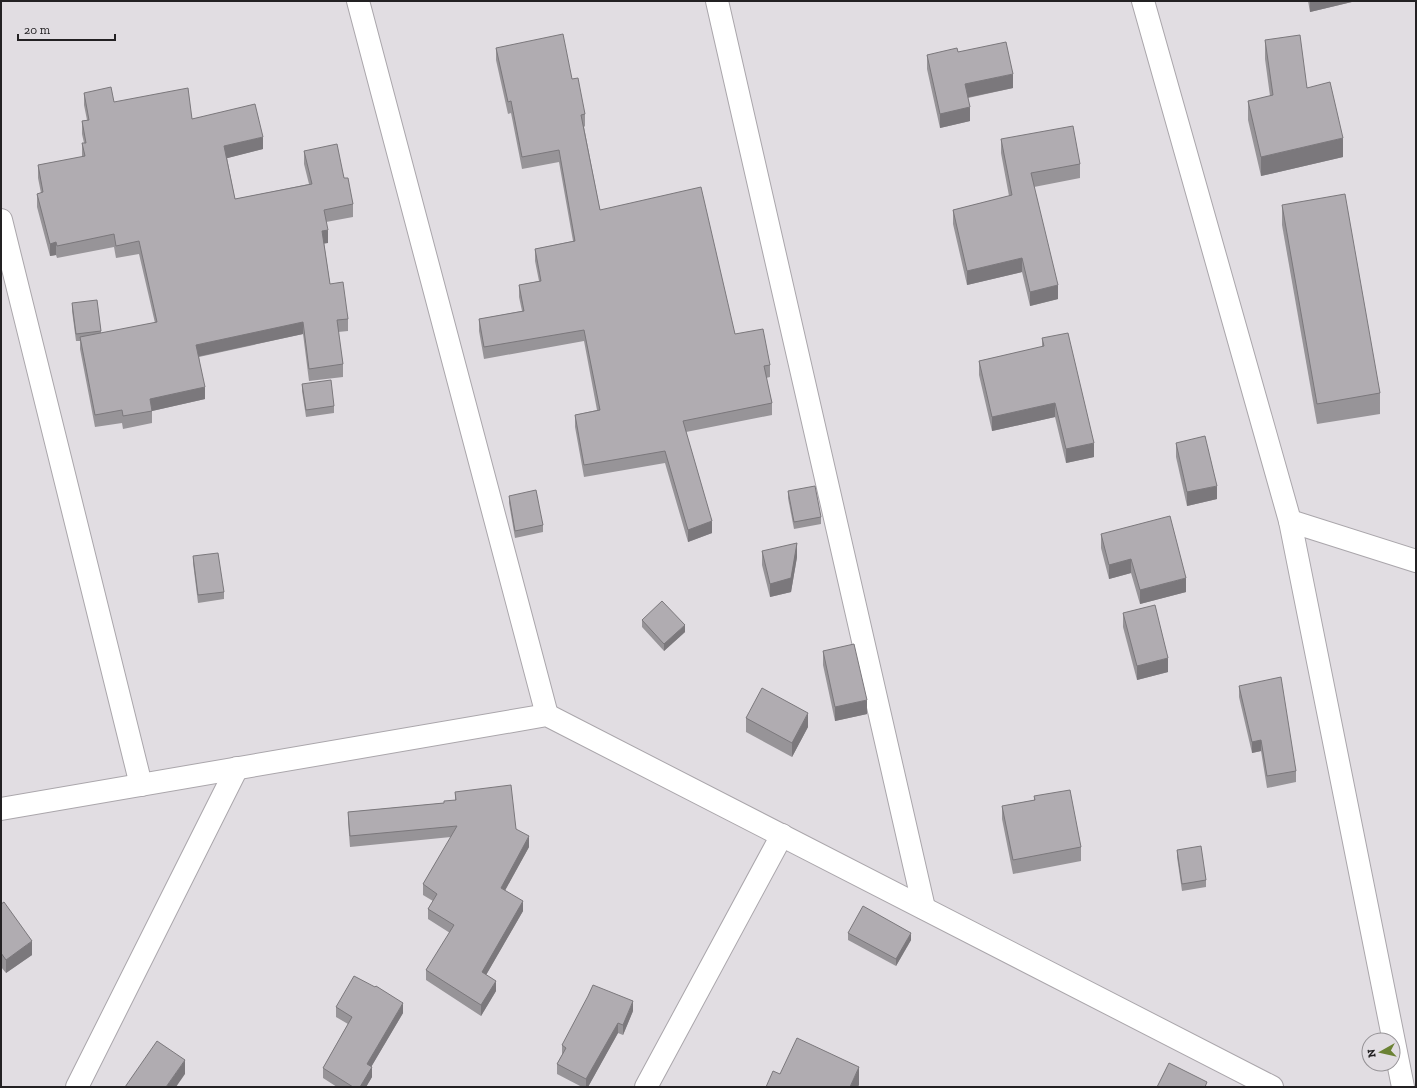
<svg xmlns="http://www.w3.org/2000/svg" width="1417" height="1088" viewBox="0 0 1417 1088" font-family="'Zilla Slab',serif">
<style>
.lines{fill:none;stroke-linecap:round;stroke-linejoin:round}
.minor-casing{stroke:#aaa6ab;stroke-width:24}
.minor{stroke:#fff;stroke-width:22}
.wall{fill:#979498}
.shaded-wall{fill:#7b787c}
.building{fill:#b0acb1;stroke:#7b787c}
</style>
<rect width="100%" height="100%" fill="#e1dde2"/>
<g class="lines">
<g class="minor-casing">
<g id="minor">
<polyline points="358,1 547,715"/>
<polyline points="717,1 924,908"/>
<polyline points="1143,1 1290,521 1403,1087"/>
<polyline points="1,220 141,785"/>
<polyline points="1290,521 1416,561"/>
<polyline points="1,809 547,715 1272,1087"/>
<polyline points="77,1087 237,768"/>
<polyline points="646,1087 782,835"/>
</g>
</g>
<use href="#minor" class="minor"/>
</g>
<g class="wall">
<polygon points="1308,1 1356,1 1310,12"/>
<polygon points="1265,40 1307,88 1343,157 1261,176 1248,120 1248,101 1270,96 1265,59"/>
<polygon points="496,48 572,79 585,114 585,126 584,127 600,210 735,334 770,365 770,377 766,378 772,403 772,415 686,432 712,533 688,542 665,463 584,477 575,427 575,415 597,410 584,341 484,359 479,331 479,319 522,311 519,297 519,285 539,281 535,261 535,249 573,241 559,162 522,169 511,113 508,114 496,60"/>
<polygon points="958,52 1013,88 968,98 970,121 940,128 927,69 927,55"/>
<polygon points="84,93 114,102 192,119 263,149 227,158 235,199 309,184 304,164 304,151 344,178 353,204 353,217 326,222 328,243 324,243 330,284 348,319 348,331 338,332 343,364 343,377 309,381 303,334 199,357 205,399 152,411 152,423 123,429 122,423 95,427 80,349 80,341 76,341 72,311 72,303 101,331 101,333 155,323 139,254 116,258 114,247 57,258 56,255 50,256 37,207 37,194 41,193 38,178 38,165 82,157 82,143 84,143 82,134 82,121 87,120 84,105"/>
<polygon points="1001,139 1080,164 1080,178 1034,187 1058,299 1030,306 1022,272 967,285 953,224 953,210 1009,196 1001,153"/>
<polygon points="1282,205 1380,393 1380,414 1317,424 1282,225"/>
<polygon points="1042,338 1094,457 1066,463 1055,417 992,431 979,375 979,361 1042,347"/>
<polygon points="302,384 334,406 334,413 306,417 302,391"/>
<polygon points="1176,443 1217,499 1187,506 1176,457"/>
<polygon points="788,491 821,517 821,524 794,529 788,498"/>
<polygon points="509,496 543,525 543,532 515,538 509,503"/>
<polygon points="1101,534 1186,592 1140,604 1131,573 1109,579 1101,548"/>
<polygon points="762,551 797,557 791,592 770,597 762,565"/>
<polygon points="193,556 224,592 224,599 198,603 193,563"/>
<polygon points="1123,613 1168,672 1137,680 1123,627"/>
<polygon points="642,620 685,632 664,651 642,627"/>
<polygon points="823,651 867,714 835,721 823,665"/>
<polygon points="1239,686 1296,771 1296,782 1267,788 1261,751 1252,753 1239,697"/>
<polygon points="746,718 808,727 792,757 746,732"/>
<polygon points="455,792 516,829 529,847 505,890 523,911 486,975 496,991 481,1016 426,980 426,970 450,933 428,919 428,909 433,901 423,895 423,884 451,837 350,847 348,822 348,812 444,803 455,800"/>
<polygon points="1034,796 1081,847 1081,861 1013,874 1002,819 1002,806 1034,800"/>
<polygon points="1177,850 1206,880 1206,887 1182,891 1177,857"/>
<polygon points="1,904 32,955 6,973 1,967"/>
<polygon points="848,933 911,940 896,966 848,940"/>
<polygon points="336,1007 403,1013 371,1067 372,1077 366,1087 337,1087 323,1078 323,1068 348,1024 336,1017"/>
<polygon points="633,1011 623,1035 618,1033 588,1087 582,1087 557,1074 557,1064 562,1055 562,1045"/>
</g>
<g class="shaded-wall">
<polygon points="1310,1 1356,1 1310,12"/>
<polygon points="1013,74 1013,88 965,98 965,84"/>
<polygon points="970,107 970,121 940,128 940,114"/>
<polygon points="263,137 263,149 224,159 224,146"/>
<polygon points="1343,138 1343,157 1261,176 1261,157"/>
<polygon points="328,230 328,243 322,244 322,231"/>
<polygon points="56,242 56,255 50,256 50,244"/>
<polygon points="1022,258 1022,272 967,285 967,271"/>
<polygon points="1058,285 1058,299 1030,306 1030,292"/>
<polygon points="303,322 303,334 196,357 196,345"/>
<polygon points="205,387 205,399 152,411 150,399"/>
<polygon points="1055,403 1055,417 992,431 992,417"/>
<polygon points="1094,443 1094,457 1066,463 1066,449"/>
<polygon points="1217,486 1217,499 1187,506 1187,492"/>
<polygon points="712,521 712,533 688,542 688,530"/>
<polygon points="797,543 797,557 791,592 770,597 770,584"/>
<polygon points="1131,559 1131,573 1109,579 1109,565"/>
<polygon points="1186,578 1186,592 1140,604 1140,590"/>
<polygon points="685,625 685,632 664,651 664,644"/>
<polygon points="1168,658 1168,672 1137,680 1137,666"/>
<polygon points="867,700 867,714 835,721 835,707"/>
<polygon points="808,713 808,727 792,757 792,743"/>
<polygon points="1261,740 1261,751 1252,753 1252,742"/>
<polygon points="529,836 529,847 501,898 501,888"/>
<polygon points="523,901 523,911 482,982 482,972"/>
<polygon points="911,933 911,940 896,966 896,959"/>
<polygon points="32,941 32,955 6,973 6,960"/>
<polygon points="496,981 496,991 481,1016 481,1005"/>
<polygon points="633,1001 633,1011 623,1035 623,1025"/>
<polygon points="403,1003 403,1013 367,1074 367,1064"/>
<polygon points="618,1023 618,1033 588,1087 586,1087 586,1079"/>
<polygon points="185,1060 185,1074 176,1087 166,1087"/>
<polygon points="372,1067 372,1077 366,1087 360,1087"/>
<polygon points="859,1067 859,1085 858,1087 850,1087"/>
</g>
<g class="building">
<polygon points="563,34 572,79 578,78 585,114 581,115 600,210 701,187 735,334 763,329 770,365 764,366 772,403 683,421 712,521 688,530 665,451 584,465 575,415 600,410 584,330 484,347 479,319 524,311 519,285 541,281 535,249 575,241 559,150 522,157 511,101 508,102 496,48"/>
<polygon points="1300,35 1307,88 1330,82 1343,138 1261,157 1248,101 1273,95 1265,40"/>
<polygon points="1006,42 1013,74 965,84 970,107 940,114 927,55 957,48 958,52"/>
<polygon points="111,87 114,102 188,88 192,119 255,104 263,137 224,146 235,199 312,184 304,151 337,144 344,178 348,178 353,204 324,210 328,230 322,231 330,284 343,282 348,319 337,320 343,364 309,369 303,322 196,345 205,387 150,399 152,411 123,416 122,410 95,415 80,337 157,322 139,241 116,246 114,234 57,246 56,242 50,244 37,194 43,192 38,165 85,156 82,143 86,143 82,121 89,120 84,93"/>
<polygon points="1073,126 1080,164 1031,173 1058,285 1030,292 1022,258 967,271 953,210 1012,195 1001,139"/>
<polygon points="1345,194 1380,393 1317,404 1282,205"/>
<polygon points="97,300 101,331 76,334 72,303"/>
<polygon points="1068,333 1094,443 1066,449 1055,403 992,417 979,361 1044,346 1042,338"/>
<polygon points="331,380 334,406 306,410 302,384"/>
<polygon points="1205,436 1217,486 1187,492 1176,443"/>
<polygon points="815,486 821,517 794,522 788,491"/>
<polygon points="536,490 543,525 515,531 509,496"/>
<polygon points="1170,516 1186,578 1140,590 1131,559 1109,565 1101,534"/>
<polygon points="797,543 791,578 770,584 762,551"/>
<polygon points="218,553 224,592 198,595 193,556"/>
<polygon points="662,601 685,625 664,644 642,620"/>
<polygon points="1155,605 1168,658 1137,666 1123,613"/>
<polygon points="854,644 867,700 835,707 823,651"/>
<polygon points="1281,677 1296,771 1267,776 1261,740 1252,742 1239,686"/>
<polygon points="762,688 808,713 792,743 746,718"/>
<polygon points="511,785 516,829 529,836 501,888 523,901 482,972 496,981 481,1005 426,970 454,925 428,909 437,894 423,884 457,826 350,836 348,812 444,803 444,801 456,800 455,792"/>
<polygon points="1070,790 1081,847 1013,860 1002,806 1035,800 1034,796"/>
<polygon points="1201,846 1206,880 1182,884 1177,850"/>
<polygon points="4,902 32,941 6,960 1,953 1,904"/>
<polygon points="863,906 911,933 896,959 848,933"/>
<polygon points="354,976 375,987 376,986 403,1003 367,1064 372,1067 360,1087 353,1087 323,1068 352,1017 336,1007"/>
<polygon points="593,985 633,1001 623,1025 618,1023 586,1079 557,1064 566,1048 562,1045 588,996"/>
<polygon points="797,1038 859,1067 850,1087 766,1087 773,1071 780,1074"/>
<polygon points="157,1041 185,1060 166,1087 125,1087"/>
<polygon points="1169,1063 1207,1082 1205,1087 1157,1087"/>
</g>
<rect width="1417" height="1088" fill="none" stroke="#232123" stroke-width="4"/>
<g transform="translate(1381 1052) rotate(262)"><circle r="19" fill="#e1dde2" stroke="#959296"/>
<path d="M0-3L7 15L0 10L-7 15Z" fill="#6b8234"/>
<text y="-6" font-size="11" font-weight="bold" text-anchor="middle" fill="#232123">N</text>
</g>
<path d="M18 34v6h97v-6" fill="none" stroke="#232123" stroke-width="2"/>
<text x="24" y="34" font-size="12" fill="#232123" stroke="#e1dde2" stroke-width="3" paint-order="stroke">20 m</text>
</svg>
